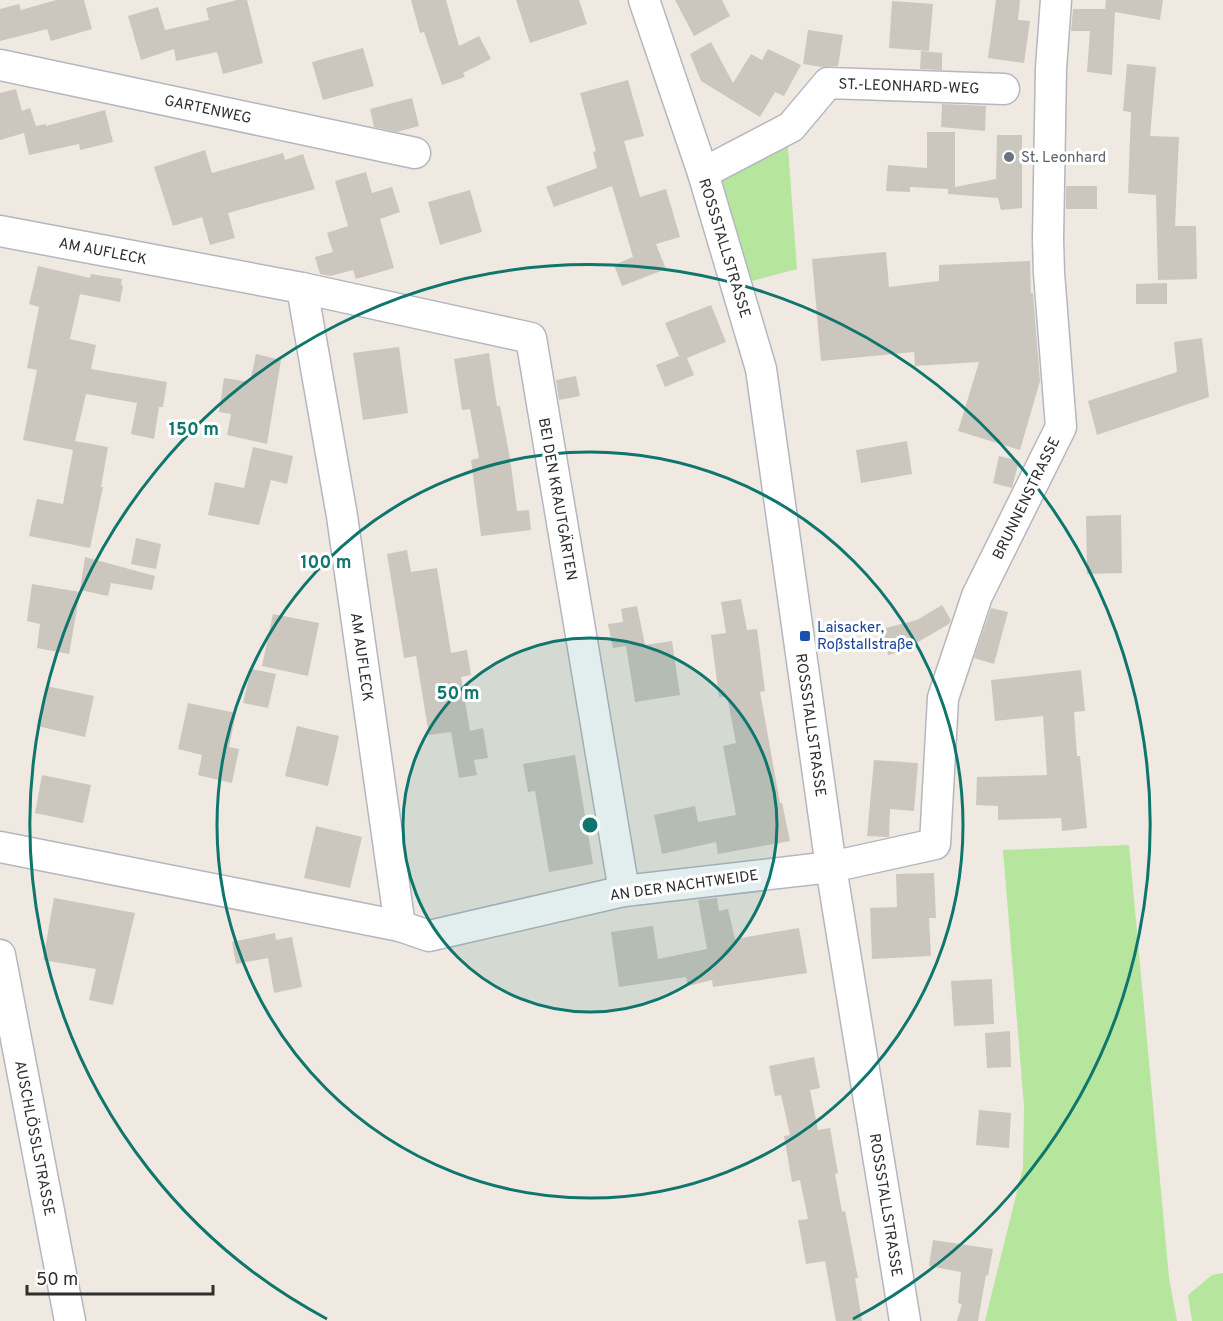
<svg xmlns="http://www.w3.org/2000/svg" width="1223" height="1321" viewBox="0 0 1223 1321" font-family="Overpass,sans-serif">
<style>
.green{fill:#b6e59e}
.building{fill:#cbc7bf}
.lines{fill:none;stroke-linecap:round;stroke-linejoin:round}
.street-casing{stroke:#b4b7c1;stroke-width:33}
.street{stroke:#fff;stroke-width:30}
.ring{fill:none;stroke:#0f766e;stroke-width:3}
.worship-dot{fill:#6b7280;stroke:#fff;stroke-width:2}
.transit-dot{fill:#1a4fb4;stroke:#fff;stroke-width:2}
.labels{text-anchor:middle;stroke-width:6;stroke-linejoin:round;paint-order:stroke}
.street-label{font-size:15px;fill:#2e2e2e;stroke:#fff}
.worship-label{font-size:15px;fill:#5b616d;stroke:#fff;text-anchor:start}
.transit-label{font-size:15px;fill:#164399;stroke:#fff;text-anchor:start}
.centre{fill:#0f766e;stroke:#fff;stroke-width:3}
.ring-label{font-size:18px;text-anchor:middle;font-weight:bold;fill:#0f766e;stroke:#fff;stroke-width:6;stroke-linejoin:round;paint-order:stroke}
</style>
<rect width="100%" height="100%" fill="#efe9e1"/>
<g class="green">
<polygon points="787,135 797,269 744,283 711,176"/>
<polygon points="1129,845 1169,1278 1177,1321 985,1321 1023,1167 1024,1106 1003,850"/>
<polygon points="1223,1273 1223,1321 1192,1321 1188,1295 1212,1275"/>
</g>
<g class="building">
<polygon points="56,0 84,0 92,29 51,41 47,29 0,41 0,9 19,4 21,10"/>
<polygon points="237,0 247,0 263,63 223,74 217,52 176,61 174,49 141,60 128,16 158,7 165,30 209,20 206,8"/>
<polygon points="411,0 446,0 459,46 479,36 491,59 463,73 465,77 442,85 424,32 420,33"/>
<polygon points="516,0 579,0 587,24 530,43"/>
<polygon points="675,0 722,0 730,16 694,36"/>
<polygon points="996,0 1020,0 1018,20 1030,21 1024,63 988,58"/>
<polygon points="1106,0 1163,0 1160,20 1115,12 1112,75 1087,72 1090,31 1071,31 1073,9 1105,9"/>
<polygon points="892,1 933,4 929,51 889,48"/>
<polygon points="808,30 843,35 838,66 822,67 803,64"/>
<polygon points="711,42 733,83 751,54 762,60 768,49 801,65 784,96 775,92 760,117 701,81 690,54"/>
<polygon points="363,48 374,86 323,100 312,62"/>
<polygon points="921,51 942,53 942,70 920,69"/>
<polygon points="1127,64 1156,67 1150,136 1179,137 1175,226 1196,226 1197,279 1158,280 1156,195 1128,193 1131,112 1123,111"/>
<polygon points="628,80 644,136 624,141 640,197 666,189 680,237 656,244 666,269 622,286 614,265 633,257 612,186 554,207 546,187 597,168 593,152 596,151 580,93"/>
<polygon points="16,89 22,111 30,108 36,126 46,124 46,126 105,110 113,142 80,150 79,144 29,155 24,133 0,140 0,93"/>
<polygon points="412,98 419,126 397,132 374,127 370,109"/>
<polygon points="942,104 986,106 985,131 941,127"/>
<polygon points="927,132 955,132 955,187 996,179 997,135 1022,135 1022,208 1001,210 998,198 948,194 948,189 910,187 910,192 886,191 888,165 927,168"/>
<polygon points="205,150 212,173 283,153 285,160 303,154 315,189 228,213 235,238 210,245 202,217 173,226 154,167"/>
<polygon points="366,172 372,193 392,187 400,212 380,219 394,268 356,279 353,270 330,276 320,274 315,257 333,252 327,233 348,226 335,181"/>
<rect x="1066" y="186" width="31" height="23"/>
<polygon points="470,190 482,232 440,245 428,202"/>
<polygon points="886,252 889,287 939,281 939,265 1030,261 1031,293 1033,293 1040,381 1020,450 958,431 979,362 915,366 914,352 821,361 812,259"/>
<polygon points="38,266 90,278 91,274 122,279 121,285 123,286 120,302 80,294 70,339 96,345 91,369 167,382 163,407 159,407 154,439 131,434 137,403 86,394 75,441 108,447 101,487 103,487 90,548 29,536 37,499 63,504 73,450 23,440 37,370 27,368 39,307 29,304"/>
<polygon points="1167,283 1167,304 1136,304 1136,284"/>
<polygon points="711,305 726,342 687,358 694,375 665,387 656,365 679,356 665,323"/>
<polygon points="1202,338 1209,397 1097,435 1088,401 1177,372 1174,342"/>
<polygon points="399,347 408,413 363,420 353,353"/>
<polygon points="489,353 497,406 500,406 510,458 517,511 529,510 531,530 481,536 471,460 479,458 470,409 462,410 454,359"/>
<polygon points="256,354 281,360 267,444 227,435 231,414 219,412 224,378 250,382"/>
<polygon points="576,376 580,396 559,400 556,380"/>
<polygon points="907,441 912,474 861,483 856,450"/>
<polygon points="253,447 293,456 287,484 271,480 259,525 208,515 215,482 244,488"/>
<polygon points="999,456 1019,461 1012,488 993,483"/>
<polygon points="1121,515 1122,573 1087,574 1086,516"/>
<polygon points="136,538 161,544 156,569 131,564"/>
<polygon points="407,550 411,572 437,568 451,653 467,650 471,675 461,677 470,731 483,728 488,758 474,760 477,775 459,778 451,732 429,735 416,656 404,658 387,554"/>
<polygon points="85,557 155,576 152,590 111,583 108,596 80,590"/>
<polygon points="32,584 80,592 69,654 37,648 40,624 27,621"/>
<polygon points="741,599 747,630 757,629 765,691 760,692 780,803 782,803 790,841 718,854 716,842 662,854 654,815 695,806 698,822 736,815 723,746 736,743 727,696 719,697 711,635 726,633 721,602"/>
<polygon points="942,605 951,620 949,624 913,645 914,648 888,655 882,629 917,620"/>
<polygon points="637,606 645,645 672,641 680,695 635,702 626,646 613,648 608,624 623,622 621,609"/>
<polygon points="991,608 1008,612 994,664 974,658"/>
<polygon points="273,614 319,623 308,676 262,666"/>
<polygon points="251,669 276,674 268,708 243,703"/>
<polygon points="1081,670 1085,711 1074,712 1077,756 1080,756 1087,828 1062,831 1061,818 998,820 998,806 976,805 977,777 1047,775 1043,716 995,721 991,680"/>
<polygon points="46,686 94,696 85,737 37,726"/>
<polygon points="188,703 236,713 229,747 239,749 232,783 198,775 202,755 178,749"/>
<polygon points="297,726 339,736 328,786 285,776"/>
<polygon points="575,755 593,864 549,872 535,791 528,792 523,764"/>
<polygon points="874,760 918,763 914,811 890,809 889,837 886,837 867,836"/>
<polygon points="42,775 91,785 83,823 35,813"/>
<polygon points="316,826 362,837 350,888 304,878"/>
<polygon points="934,873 936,918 929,918 931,956 872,959 870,908 897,907 896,874"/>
<polygon points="54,898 135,913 113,1005 89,1000 96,969 43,960"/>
<polygon points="717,898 719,911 728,909 735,939 799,928 807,973 713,987 712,980 688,986 686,977 619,987 611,932 653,926 658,959 707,949 698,900"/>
<polygon points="275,933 276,940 292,937 302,987 274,993 268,958 236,964 232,942"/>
<polygon points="992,979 994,1024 954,1026 951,981"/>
<polygon points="1010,1031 1011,1067 987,1068 985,1033"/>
<polygon points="814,1057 820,1088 810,1090 818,1130 830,1128 838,1173 835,1174 842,1212 845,1211 858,1278 855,1278 862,1321 836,1321 825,1261 806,1264 798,1220 808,1219 800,1180 792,1182 784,1136 790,1135 781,1095 775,1096 769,1066"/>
<polygon points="979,1110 1011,1113 1009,1148 976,1145"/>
<polygon points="933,1240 993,1249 988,1276 986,1275 978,1321 957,1321 962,1304 958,1303 961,1272 929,1266"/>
</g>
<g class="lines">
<g class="street-casing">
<g id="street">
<polyline points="644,0 703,173 761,369 831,867 905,1321"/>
<polyline points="0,65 415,153"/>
<polyline points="703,173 791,127 828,83 1004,89"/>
<polyline points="0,231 302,288 342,516 400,926 0,847"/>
<polyline points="302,288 531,338 624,891"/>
<polyline points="400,926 429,936 624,891 831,867 935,844 943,698 977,596 1061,427 1049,273 1048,239 1051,68 1056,0"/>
<polyline points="0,955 70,1321"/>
</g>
</g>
<use href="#street" class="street"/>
</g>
<circle cx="590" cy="825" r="187" fill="#0f766e" fill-opacity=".12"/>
<g class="ring">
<circle cx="590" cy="825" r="187"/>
<circle cx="590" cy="825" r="373"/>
<path d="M327 1319A560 560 0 1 1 853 1319"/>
</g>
<circle class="worship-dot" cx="1009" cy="157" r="6"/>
<rect class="transit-dot" x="799" y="630" width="12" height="12" rx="3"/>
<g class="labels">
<g class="street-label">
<text transform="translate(909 86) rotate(2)" y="5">ST.-LEONHARD-WEG</text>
<text transform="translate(208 109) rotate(12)" y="5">GARTENWEG</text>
<text transform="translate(725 248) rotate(73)" y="5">ROSSSTALLSTRASSE</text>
<text transform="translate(103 251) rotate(11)" y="5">AM AUFLECK</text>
<text transform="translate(1026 498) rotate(-64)" y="5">BRUNNENSTRASSE</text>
<text transform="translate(558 499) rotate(80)" y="5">BEI DEN KRAUTGÄRTEN</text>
<text transform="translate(362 657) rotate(82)" y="5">AM AUFLECK</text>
<text transform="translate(811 725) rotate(82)" y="5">ROSSSTALLSTRASSE</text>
<text transform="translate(684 885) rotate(-8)" y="5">AN DER NACHTWEIDE</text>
<text transform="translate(35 1138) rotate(79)" y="5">AUSCHLÖSSLSTRASSE</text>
<text transform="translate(886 1205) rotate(81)" y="5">ROSSSTALLSTRASSE</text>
</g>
<g class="worship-label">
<text x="1021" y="162">St. Leonhard</text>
</g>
<g class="transit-label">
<text x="817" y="632">Laisacker,<tspan x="817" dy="17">Roßstallstraße</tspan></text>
</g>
</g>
<circle cx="590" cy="825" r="9" class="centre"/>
<g class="ring-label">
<text x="194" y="435">150 m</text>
<text x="326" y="568">100 m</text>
<text x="458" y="699">50 m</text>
</g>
<path d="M27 1285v9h186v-9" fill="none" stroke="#2e2e2e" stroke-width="3"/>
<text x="36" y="1285" font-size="18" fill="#2e2e2e" stroke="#ffffff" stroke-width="4.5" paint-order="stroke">50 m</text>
</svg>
